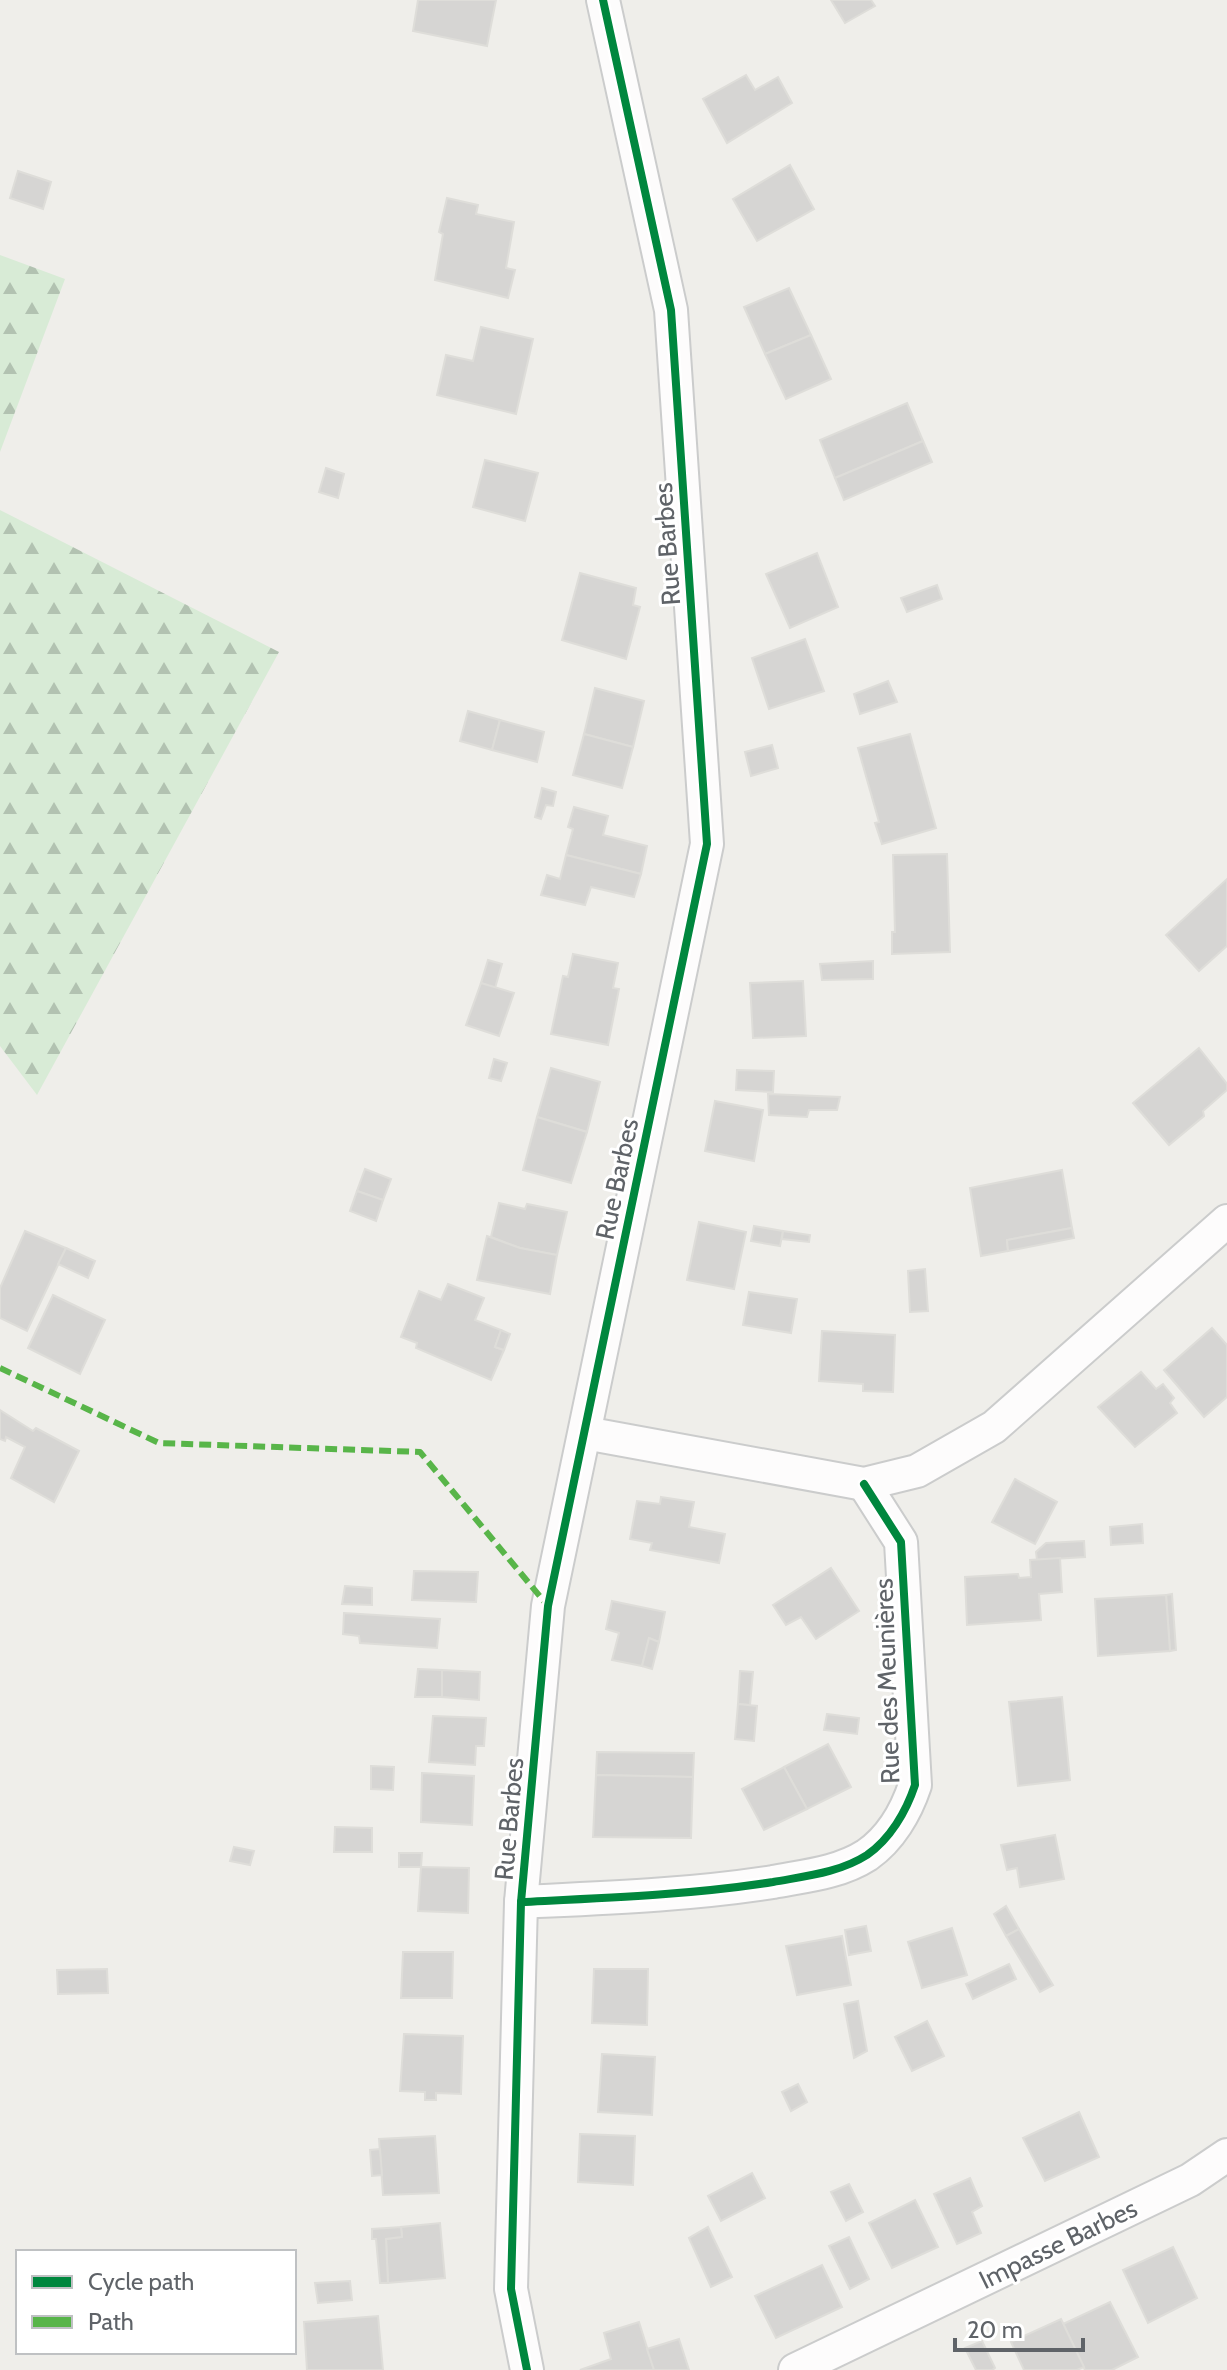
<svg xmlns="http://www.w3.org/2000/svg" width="1227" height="2370" viewBox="0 0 1227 2370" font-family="Cabin,sans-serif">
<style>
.forest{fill:url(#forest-firs)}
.building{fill:#d6d5d3;stroke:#deddd9;stroke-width:2}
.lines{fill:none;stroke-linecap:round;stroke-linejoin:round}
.minor-casing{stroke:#cbcccc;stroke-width:36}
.minor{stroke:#fdfcfc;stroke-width:32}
.quiet{stroke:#58b549;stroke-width:6;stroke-dasharray:12 6;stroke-linecap:butt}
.cycleway-casing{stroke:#fff;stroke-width:13}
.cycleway{stroke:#00873e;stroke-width:8}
.labels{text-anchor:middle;stroke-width:6;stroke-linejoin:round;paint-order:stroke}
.street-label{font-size:26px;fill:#5f6368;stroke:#fff}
</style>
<defs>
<pattern id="forest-firs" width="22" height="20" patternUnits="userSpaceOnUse" patternTransform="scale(2)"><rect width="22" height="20" fill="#d8ebd6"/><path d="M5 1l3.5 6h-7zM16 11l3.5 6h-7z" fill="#b2c2b1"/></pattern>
</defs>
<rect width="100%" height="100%" fill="#efeeea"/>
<g class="forest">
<polygon points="0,255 65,279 0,452"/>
<polygon points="0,510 279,652 37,1095 0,1046"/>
</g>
<g class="building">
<polygon points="418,0 496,0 487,46 413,31"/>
<polygon points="831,0 871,0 875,6 845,23"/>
<polygon points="746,75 755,90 778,77 792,103 727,143 703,99"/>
<polygon points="790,165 814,209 757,241 733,199"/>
<polygon points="18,171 51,182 43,209 10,198"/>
<polygon points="447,198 478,205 476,214 514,222 506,268 515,270 508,298 435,280 443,234 439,232"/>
<polygon points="789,288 811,335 765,354 744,307"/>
<polygon points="481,327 533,339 516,414 437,395 446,355 473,361"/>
<polygon points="811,335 831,379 786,399 765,354"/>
<polygon points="907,403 923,441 835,478 820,440"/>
<polygon points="923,441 932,462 844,500 835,478"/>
<polygon points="485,460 538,473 525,521 473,507"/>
<polygon points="326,468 344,474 338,498 319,492"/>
<polygon points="817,553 838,607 790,628 766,574"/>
<polygon points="580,573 636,588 633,605 640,607 626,659 562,640"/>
<polygon points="937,585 942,599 907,612 901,598"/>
<polygon points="805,639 824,691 769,709 752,658"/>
<polygon points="888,681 897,702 860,714 854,694"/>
<polygon points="595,688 644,701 633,747 584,734"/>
<polygon points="468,711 500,720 492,750 460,741"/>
<polygon points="500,720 544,732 537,762 492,750"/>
<polygon points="584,734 633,747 622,788 573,775"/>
<polygon points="910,734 936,828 882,844 875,823 879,822 858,748"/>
<polygon points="772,745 778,768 751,776 745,752"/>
<polygon points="542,788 556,792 553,806 546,805 541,819 535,817"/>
<polygon points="574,807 608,816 603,835 647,846 641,874 566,855 573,829 568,827"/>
<polygon points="947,854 950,952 892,954 892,932 895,932 893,855"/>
<polygon points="566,855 641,874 634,897 591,887 585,905 541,895 547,875 560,879"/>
<polygon points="1227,879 1227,946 1199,971 1166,935"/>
<polygon points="573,954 618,963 613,988 619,989 608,1045 551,1034 563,976 568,977"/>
<polygon points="488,960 502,964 495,988 481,983"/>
<polygon points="873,961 873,979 822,980 820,964"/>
<polygon points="803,981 806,1036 753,1038 750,983"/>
<polygon points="481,983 514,993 499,1036 466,1025"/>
<polygon points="1199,1048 1227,1084 1227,1090 1203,1111 1204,1116 1169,1145 1133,1103"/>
<polygon points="494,1059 507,1063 501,1081 489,1078"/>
<polygon points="551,1068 600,1082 587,1132 537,1117"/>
<polygon points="737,1070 774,1071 773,1092 736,1090"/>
<polygon points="768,1094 840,1097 837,1110 809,1110 807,1117 769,1115"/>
<polygon points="715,1101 763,1110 754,1161 705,1151"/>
<polygon points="537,1117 587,1132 571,1183 523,1170"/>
<polygon points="365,1169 391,1179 383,1200 357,1191"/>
<polygon points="1062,1170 1072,1228 1007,1240 1008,1251 981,1256 970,1188"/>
<polygon points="357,1191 383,1200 376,1221 350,1211"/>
<polygon points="499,1203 525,1209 527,1204 567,1212 557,1255 520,1248 491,1237"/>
<polygon points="699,1222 746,1232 734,1289 687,1280"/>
<polygon points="754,1226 783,1231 780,1246 751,1241"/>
<polygon points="1072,1228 1074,1238 1008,1251 1007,1240"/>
<polygon points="25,1231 66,1248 27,1331 0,1318 0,1288"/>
<polygon points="783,1231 810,1235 809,1242 782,1239"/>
<polygon points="487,1236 520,1248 557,1255 550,1294 477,1280"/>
<polygon points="66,1248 95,1261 88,1278 58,1264"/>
<polygon points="925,1269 928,1311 910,1312 908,1271"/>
<polygon points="448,1284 484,1298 475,1320 501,1330 495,1347 504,1350 491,1380 416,1348 417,1343 401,1337 419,1291 441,1300"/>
<polygon points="749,1292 797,1299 791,1333 743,1325"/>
<polygon points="53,1295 105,1320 80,1374 28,1348"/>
<polygon points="1212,1328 1227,1345 1227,1397 1204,1417 1164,1370"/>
<polygon points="501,1330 510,1334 504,1350 495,1347"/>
<polygon points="822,1331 895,1335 893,1392 863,1391 863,1384 819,1381"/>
<polygon points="1141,1372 1156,1389 1163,1384 1174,1398 1170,1403 1177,1413 1135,1447 1098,1407"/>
<polygon points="0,1410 33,1431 36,1428 79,1451 54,1502 11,1478 25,1447 6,1437 5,1441 0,1439"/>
<polygon points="1015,1479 1057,1502 1035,1544 992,1522"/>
<polygon points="661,1497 694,1502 689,1527 725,1534 719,1563 650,1550 652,1543 630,1539 637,1501 660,1504"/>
<polygon points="1142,1524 1143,1543 1111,1545 1110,1527"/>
<polygon points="1084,1541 1085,1557 1037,1560 1036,1552 1046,1543"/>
<polygon points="1060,1558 1062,1592 1039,1594 1041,1620 967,1625 965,1577 1018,1574 1019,1578 1031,1577 1030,1560"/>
<polygon points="831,1568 859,1611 816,1639 801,1617 786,1625 773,1605"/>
<polygon points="414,1571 478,1572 476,1602 412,1600"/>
<polygon points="345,1586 372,1588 372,1605 342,1604"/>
<polygon points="1172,1594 1176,1650 1170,1651 1166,1595"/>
<polygon points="1166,1595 1170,1651 1098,1656 1095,1599"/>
<polygon points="612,1601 665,1612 659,1642 649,1638 642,1666 612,1660 619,1633 606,1629"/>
<polygon points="344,1613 440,1619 437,1648 360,1643 359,1636 343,1634"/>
<polygon points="649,1638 659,1642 652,1669 642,1666"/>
<polygon points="418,1669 442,1670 442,1697 415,1697"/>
<polygon points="442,1670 480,1672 479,1700 442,1697"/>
<polygon points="740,1671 753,1672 750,1705 738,1704"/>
<polygon points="1062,1697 1070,1780 1018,1786 1009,1702"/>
<polygon points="738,1704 757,1706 754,1741 735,1739"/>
<polygon points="827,1714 859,1718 857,1734 824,1730"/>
<polygon points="433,1716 486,1718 484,1746 476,1746 475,1765 429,1762"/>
<polygon points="828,1744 851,1787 807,1809 784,1767"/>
<polygon points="597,1752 694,1753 693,1777 596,1775"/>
<polygon points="371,1766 394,1767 393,1790 371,1789"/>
<polygon points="784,1767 807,1809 764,1830 742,1789"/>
<polygon points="422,1773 474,1776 472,1825 421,1822"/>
<polygon points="596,1775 693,1777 691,1838 593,1837"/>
<polygon points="335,1827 372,1828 372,1852 334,1852"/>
<polygon points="1055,1835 1064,1879 1020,1887 1017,1868 1007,1870 1001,1845"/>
<polygon points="234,1847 254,1851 250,1865 230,1861"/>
<polygon points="399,1853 422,1853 421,1867 399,1867"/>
<polygon points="421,1867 469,1868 468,1913 418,1911"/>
<polygon points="1006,1906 1019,1929 1006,1936 994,1914"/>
<polygon points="866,1926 871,1951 849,1955 845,1930"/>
<polygon points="952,1928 967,1975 922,1988 908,1942"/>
<polygon points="1019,1929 1053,1985 1040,1992 1006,1936"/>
<polygon points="842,1936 851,1985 797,1995 786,1946"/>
<polygon points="403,1952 453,1952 452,1998 401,1998"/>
<polygon points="1009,1964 1016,1979 973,1999 966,1984"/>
<polygon points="107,1969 108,1993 58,1994 57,1970"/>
<polygon points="594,1969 648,1969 647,2025 592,2023"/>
<polygon points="858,2001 867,2051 854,2058 844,2004"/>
<polygon points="927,2021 944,2056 912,2071 895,2037"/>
<polygon points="404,2034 463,2036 461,2094 436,2093 436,2100 425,2100 425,2092 400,2091"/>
<polygon points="602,2054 655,2057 652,2115 598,2112"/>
<polygon points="798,2084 807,2102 791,2111 782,2092"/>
<polygon points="1079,2112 1099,2157 1045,2181 1023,2138"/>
<polygon points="580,2134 635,2136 633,2185 578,2182"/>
<polygon points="435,2136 439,2193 383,2195 379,2139"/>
<polygon points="380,2149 382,2175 372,2176 370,2150"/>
<polygon points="752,2173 765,2198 721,2221 708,2196"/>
<polygon points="970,2178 982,2206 972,2212 981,2233 957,2244 934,2194"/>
<polygon points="849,2184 863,2212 846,2221 831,2192"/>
<polygon points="915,2200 938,2247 892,2268 869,2223"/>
<polygon points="440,2223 445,2278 388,2283 386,2239 402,2237 401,2227"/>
<polygon points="401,2227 402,2237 386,2239 388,2283 380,2283 376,2239 372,2239 372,2229"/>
<polygon points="708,2227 732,2277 711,2287 689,2238"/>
<polygon points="849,2237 869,2279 850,2289 829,2246"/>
<polygon points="1173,2247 1197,2298 1148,2323 1123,2270"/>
<polygon points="822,2265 842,2307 776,2338 755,2296"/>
<polygon points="350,2281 352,2300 318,2303 315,2283"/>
<polygon points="1110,2302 1138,2357 1112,2370 1085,2370 1063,2324"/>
<polygon points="378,2316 383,2370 307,2370 304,2322"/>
<polygon points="1061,2319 1084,2367 1077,2370 1024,2370 1011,2342"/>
<polygon points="639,2322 654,2370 580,2370 611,2359 604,2333"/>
<polygon points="679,2339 689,2370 654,2370 647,2349"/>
<polygon points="982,2341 995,2368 992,2370 976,2370 965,2348"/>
</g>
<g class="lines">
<g class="minor-casing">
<g id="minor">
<polyline points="585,1433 864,1484 917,1471 994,1427 1227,1221"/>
<path d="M521,1902c84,-4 169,-7 252,-20 32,-6 66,-9 94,-27 23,-16 39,-43 48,-70l-14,-243 -37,-58"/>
<polyline points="527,2370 511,2289 521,1902 548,1606 707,844 671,310 603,0"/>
<polyline points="795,2370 1190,2180 1227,2155"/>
</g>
</g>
<use href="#minor" class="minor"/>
<polyline class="quiet" points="0,1368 159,1443 420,1452 548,1606"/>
<g class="cycleway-casing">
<g id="cycleway">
<path d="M521,1902c84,-4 169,-7 252,-20 32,-6 66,-9 94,-27 23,-16 39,-43 48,-70l-14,-243 -37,-58"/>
<polyline points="527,2370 511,2289 521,1902 548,1606 707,844 671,310 603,0"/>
</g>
</g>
<use href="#cycleway" class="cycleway"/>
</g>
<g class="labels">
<g class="street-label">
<text transform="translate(667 544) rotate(-94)" y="9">Rue Barbes</text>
<text transform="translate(617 1179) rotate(-78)" y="9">Rue Barbes</text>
<text transform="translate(887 1681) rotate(-92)" y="9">Rue des Meunières</text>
<text transform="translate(509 1819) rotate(-85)" y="9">Rue Barbes</text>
<text transform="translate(1058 2244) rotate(-26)" y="9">Impasse Barbes</text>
</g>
</g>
<rect x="16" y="2250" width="280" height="104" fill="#ffffff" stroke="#bfc1c3" stroke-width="2"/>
<rect x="32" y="2276" width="40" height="12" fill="#00873e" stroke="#bfc1c3" stroke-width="2"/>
<text x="88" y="2290" font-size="24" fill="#5f6368">Cycle path</text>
<rect x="32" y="2316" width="40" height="12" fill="#58b549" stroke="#bfc1c3" stroke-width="2"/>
<text x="88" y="2330" font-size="24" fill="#5f6368">Path</text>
<path d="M955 2338v12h128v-12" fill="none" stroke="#5f6368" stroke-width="4"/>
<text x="967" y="2338" font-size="24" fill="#5f6368" stroke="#ffffff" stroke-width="6" paint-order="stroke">20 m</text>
</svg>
